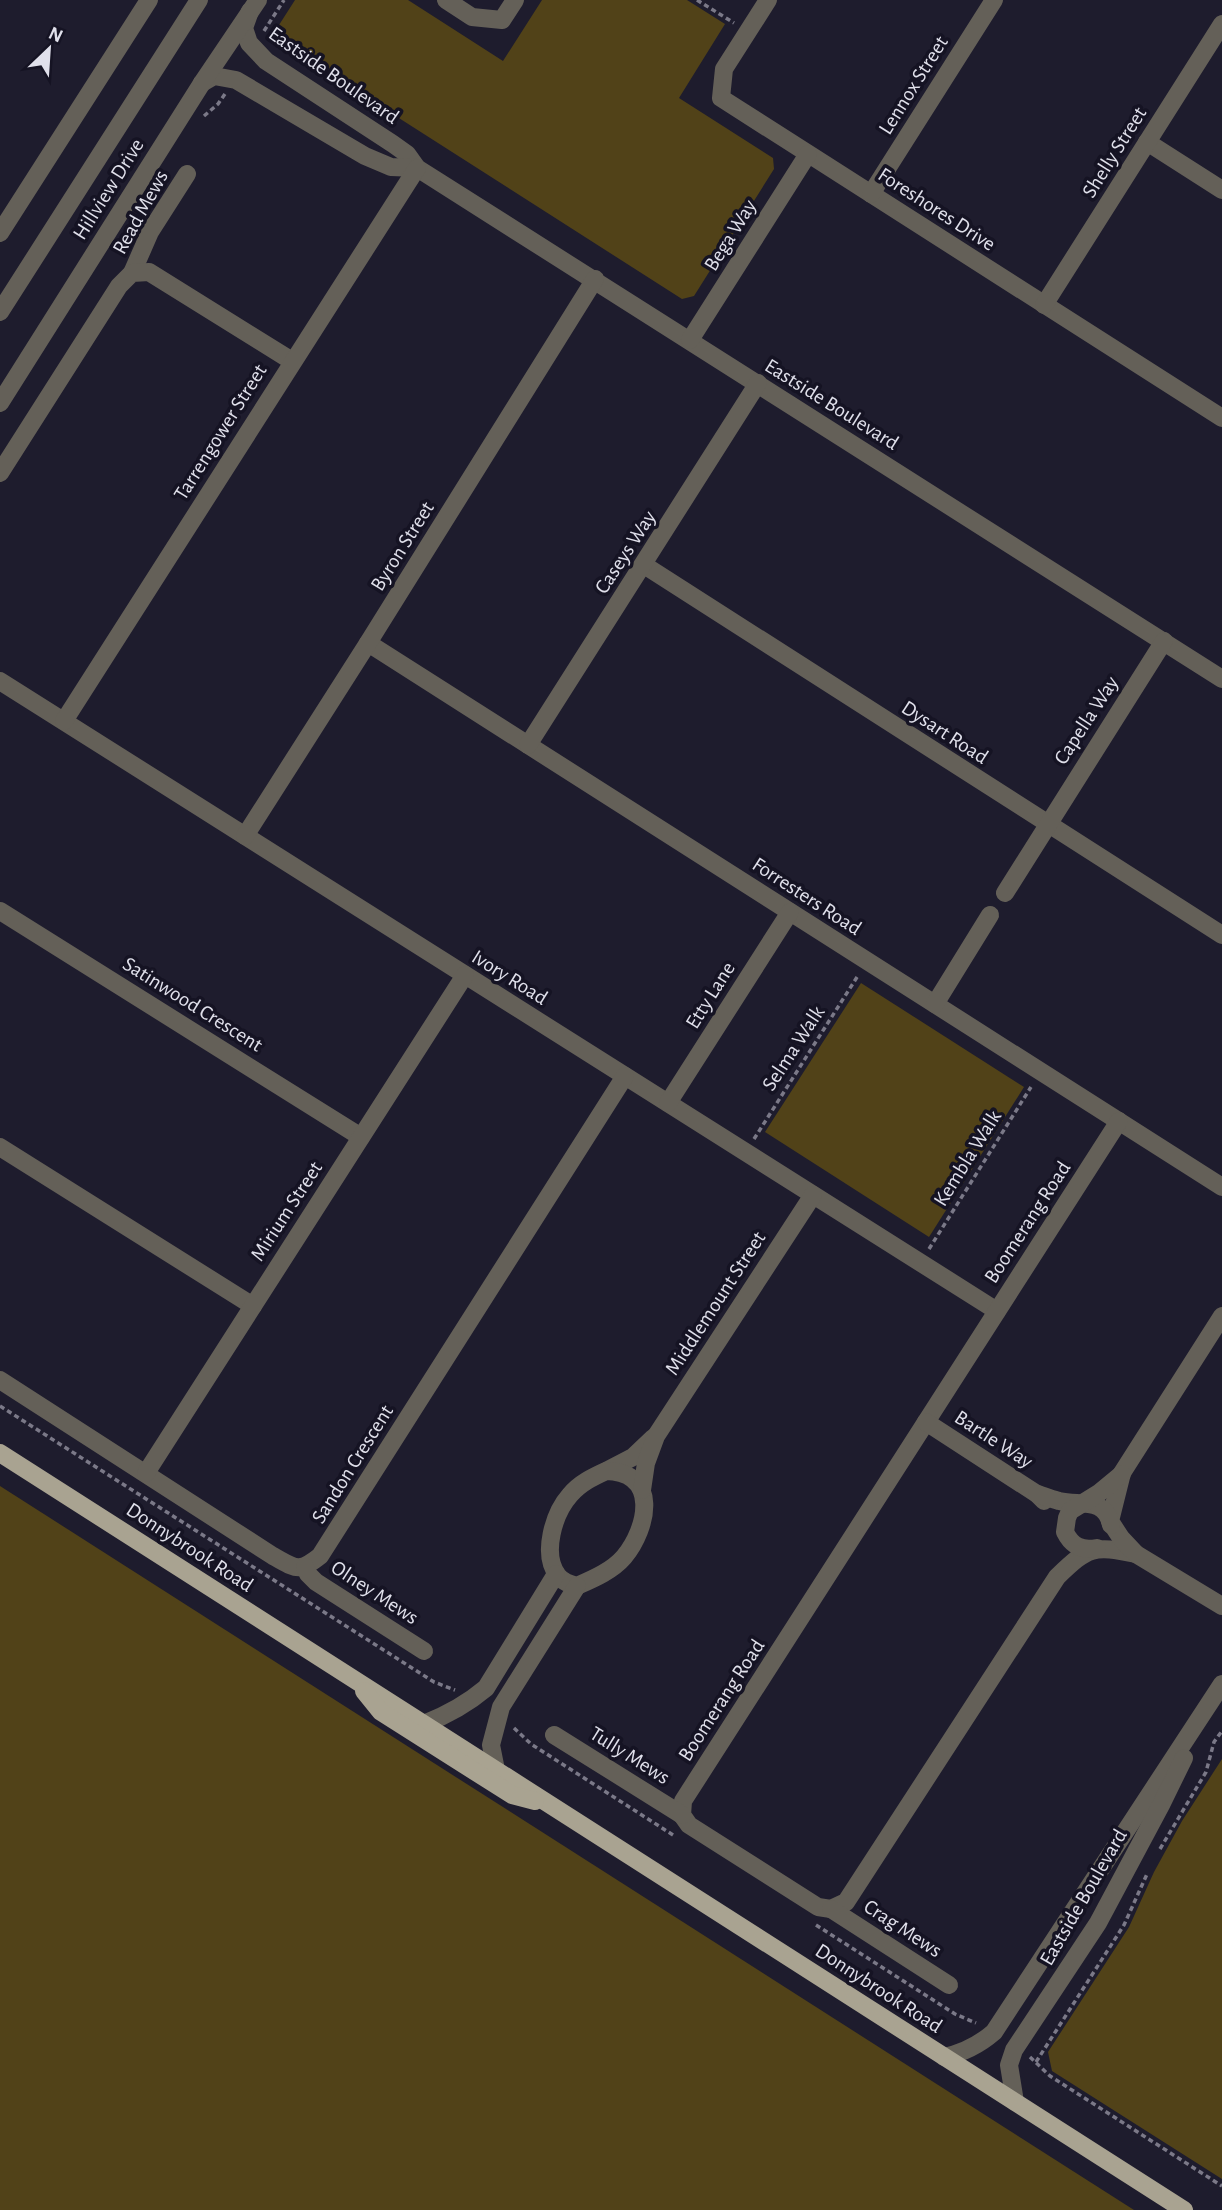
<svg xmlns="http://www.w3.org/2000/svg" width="1222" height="2210" viewBox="0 0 1222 2210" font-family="'Alegreya Sans',sans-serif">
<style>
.green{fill:#514218}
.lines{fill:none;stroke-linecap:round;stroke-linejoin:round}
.path{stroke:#7b7988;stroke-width:3.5;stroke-dasharray:5 3.5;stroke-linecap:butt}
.minor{stroke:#646058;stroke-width:18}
.major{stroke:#a9a391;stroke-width:18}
.labels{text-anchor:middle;stroke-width:7;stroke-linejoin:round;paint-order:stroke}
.street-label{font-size:21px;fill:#e0e0eb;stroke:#151323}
</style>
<rect width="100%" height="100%" fill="#1e1c2d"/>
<g class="green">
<polygon points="295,0 408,0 503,61 542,0 687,0 725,24 679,98 773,158 774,169 694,296 682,299 283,44 279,25"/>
<polygon points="861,983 1024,1087 929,1237 765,1132"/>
<polygon points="0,1486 1134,2210 0,2210"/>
<polygon points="1222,1759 1222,2179 1052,2071 1048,2052 1129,1927 1154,1872 1182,1821"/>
</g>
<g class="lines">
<g class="path">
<polyline points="697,0 734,23"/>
<polyline points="264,31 284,0"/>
<polyline points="204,116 218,104 225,94"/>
<polyline points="754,1139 859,974"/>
<polyline points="929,1249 1031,1087"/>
<polyline points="0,1406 434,1682 455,1690"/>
<polyline points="514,1728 531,1744 673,1835"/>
<polyline points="1160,1849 1206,1772 1214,1742 1222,1731"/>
<polyline points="816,1925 955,2014 976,2023"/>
<polyline points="1030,2057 1050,2076 1222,2186"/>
<polyline points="1036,2062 1124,1925 1147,1874"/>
</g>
<g class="minor">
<polyline points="446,0 472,17 502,20 515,0"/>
<polyline points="768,0 724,69 721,98 1222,418"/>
<polyline points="250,11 244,28 249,43 266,61 393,144 407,154 417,168 1222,679"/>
<polyline points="202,83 214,76 236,80 365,156 391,167 417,168"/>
<polyline points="1147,142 1222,190"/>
<polyline points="871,194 994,0"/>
<polyline points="0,233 149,0"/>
<polyline points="132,273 150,232 187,174"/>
<polyline points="1044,305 1222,24"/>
<polyline points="0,312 199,0"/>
<polyline points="690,340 808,154"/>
<polyline points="0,403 202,83 258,0"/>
<polyline points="0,473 119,286 132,273 149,272 292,361"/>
<polyline points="644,565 1222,935"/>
<polyline points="368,643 1222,1187"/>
<polyline points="0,681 997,1311"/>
<polyline points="64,721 417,168"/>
<polyline points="528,745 758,383"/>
<polyline points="245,836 368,643 595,279"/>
<polyline points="1005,893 1164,641"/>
<polyline points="0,911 361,1137"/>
<polyline points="935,1004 990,915"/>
<polyline points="668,1103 790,912"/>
<path d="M1119,1121l-436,680 -1,14 7,10 129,82 13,2 15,-7 211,-325c31,-30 36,-32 79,-23"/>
<polyline points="0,1147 253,1306"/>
<polyline points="1222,1316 1122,1473 1110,1521 1121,1538 1136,1554 1222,1606"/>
<path d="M0,1380l273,176c24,13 25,17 47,0l305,-480"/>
<polyline points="926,1422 1037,1494 1044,1501"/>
<polyline points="608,1470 633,1457 653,1438"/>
<path d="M606,1471c54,1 42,57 18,86 -12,14 -31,22 -47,29 -8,-2 -14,-4 -19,-10 -17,-22 -4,-63 12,-81 10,-12 23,-18 36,-24z"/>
<polyline points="146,1473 465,975"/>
<polyline points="642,1490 646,1463 656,1436 813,1195"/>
<path d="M1037,1494c7,2 15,5 22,7 22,5 46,-4 52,24"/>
<path d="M1097,1548c-16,3 -25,-2 -32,-16l2,-14 3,-7 29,-18 23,-19"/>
<polyline points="305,1567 308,1574 316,1582 424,1651"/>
<path d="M424,1724c23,-9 43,-20 62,-36l70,-114"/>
<polyline points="554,1735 682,1815"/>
<polyline points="496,1770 491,1745 501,1707 577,1586"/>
<polyline points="831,1909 949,1985"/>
<path d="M944,2057c19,-4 35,-12 50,-25l228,-348"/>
<polyline points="1015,2102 1009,2065 1014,2050 1098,1923 1161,1805 1184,1758"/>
</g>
<g class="major">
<polyline points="0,1453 1184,2210"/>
<polyline points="364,1691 381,1712 512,1795 535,1801"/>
</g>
</g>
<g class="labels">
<g class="street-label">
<text transform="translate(334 75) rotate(35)" y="7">Eastside Boulevard</text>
<text transform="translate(913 85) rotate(-58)" y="7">Lennox Street</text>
<text transform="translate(1114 152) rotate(-58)" y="7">Shelly Street</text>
<text transform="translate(108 189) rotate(-58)" y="7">Hillview Drive</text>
<text transform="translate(937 209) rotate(33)" y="7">Foreshores Drive</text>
<text transform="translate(140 212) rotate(-61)" y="7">Read Mews</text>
<text transform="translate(730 235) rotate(-58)" y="7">Bega Way</text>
<text transform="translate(832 404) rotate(32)" y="7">Eastside Boulevard</text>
<text transform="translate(220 432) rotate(-58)" y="7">Tarrengower Street</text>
<text transform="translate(402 546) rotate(-58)" y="7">Byron Street</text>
<text transform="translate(625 552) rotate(-57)" y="7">Caseys Way</text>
<text transform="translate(1086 720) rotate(-57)" y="7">Capella Way</text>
<text transform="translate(945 732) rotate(33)" y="7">Dysart Road</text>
<text transform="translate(807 896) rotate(33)" y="7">Forresters Road</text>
<text transform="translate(510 977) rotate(32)" y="7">Ivory Road</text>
<text transform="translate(710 995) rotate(-58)" y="7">Etty Lane</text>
<text transform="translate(193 1004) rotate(32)" y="7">Satinwood Crescent</text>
<text transform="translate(793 1048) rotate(-57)" y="7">Selma Walk</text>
<text transform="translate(967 1158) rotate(-58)" y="7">Kembla Walk</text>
<text transform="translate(286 1211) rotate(-57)" y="7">Mirium Street</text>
<text transform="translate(1027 1222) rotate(-57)" y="7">Boomerang Road</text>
<text transform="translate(715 1303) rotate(-57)" y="7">Middlemount Street</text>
<text transform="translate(994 1439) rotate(33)" y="7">Bartle Way</text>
<text transform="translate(352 1464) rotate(-58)" y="7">Sandon Crescent</text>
<text transform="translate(190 1547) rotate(33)" y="7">Donnybrook Road</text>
<text transform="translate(375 1592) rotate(33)" y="7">Olney Mews</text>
<text transform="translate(721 1700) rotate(-57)" y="7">Boomerang Road</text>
<text transform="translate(630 1755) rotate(32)" y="7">Tully Mews</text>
<text transform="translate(1083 1897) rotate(-60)" y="7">Eastside Boulevard</text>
<text transform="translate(903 1928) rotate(33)" y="7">Crag Mews</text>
<text transform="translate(879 1988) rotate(33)" y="7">Donnybrook Road</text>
</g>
</g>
<g transform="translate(49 49) rotate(25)" stroke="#151323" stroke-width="5" paint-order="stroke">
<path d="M0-5L12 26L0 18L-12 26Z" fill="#e0e0eb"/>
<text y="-10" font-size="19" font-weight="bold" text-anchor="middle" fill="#e0e0eb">N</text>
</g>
</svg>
